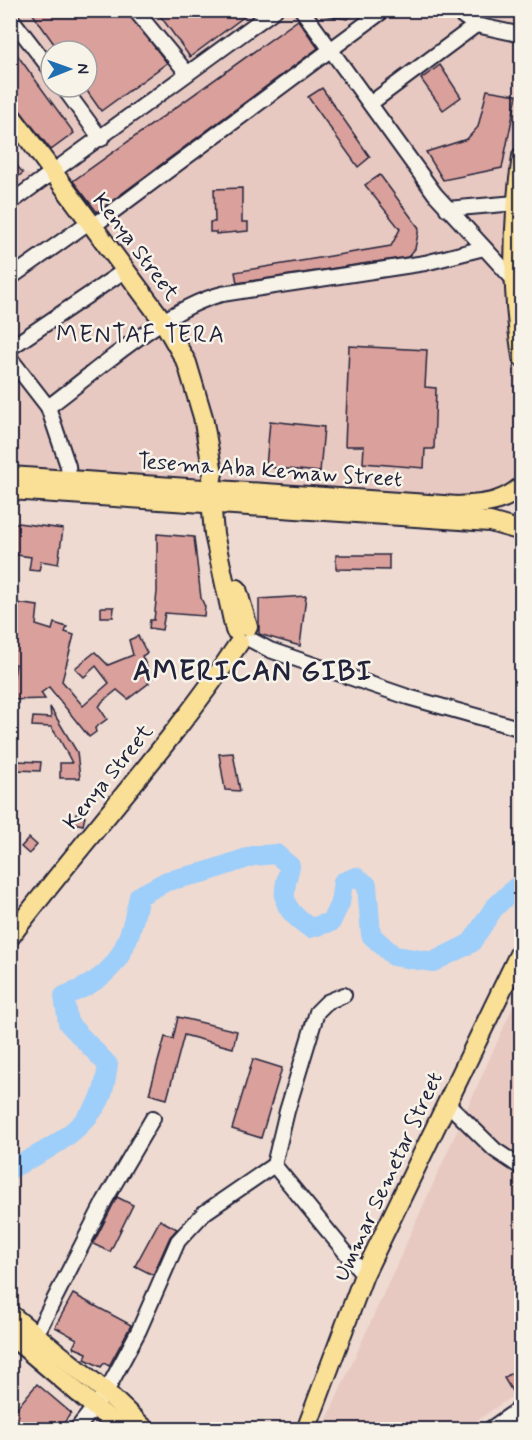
<svg xmlns="http://www.w3.org/2000/svg" width="532" height="1440" viewBox="0 0 532 1440" font-family="Mynerve,sans-serif">
<style>
.built{fill:#e8c9c1;fill-rule:evenodd}
.lines{fill:none;stroke-linecap:round;stroke-linejoin:round}
.river{stroke:#9ecefa;stroke-width:20}
.building{fill:#daa09b;stroke:#22223b;stroke-width:1.5}
.minor-casing{stroke:#22223b;stroke-width:18}
.major-casing{stroke:#22223b;stroke-width:22}
.minor{stroke:#f7f3e8;stroke-width:14}
.major{stroke:#fadf96;stroke-width:18}
.tram{stroke:#22223b;stroke-width:1.5}
.labels{text-anchor:middle;stroke-width:5;stroke-linejoin:round;paint-order:stroke}
.street-label{font-size:22px;fill:#22223b;stroke:#f7f3e8}
.neighbourhood-label{font-size:24px;letter-spacing:1.5px;fill:#22223b;stroke:#f7f3e8}
.district-label{font-size:28px;font-weight:bold;letter-spacing:1.5px;fill:#22223b;stroke:#f7f3e8}
</style>
<rect width="100%" height="100%" fill="#eedad1"/>
<filter id="ink" filterUnits="userSpaceOnUse"><feTurbulence type="fractalNoise" baseFrequency=".0167" numOctaves="2"/><feDisplacementMap in="SourceGraphic" scale="12" xChannelSelector="R" yChannelSelector="G"/><feConvolveMatrix kernelMatrix="1 2 1 2 8 2 1 2 1" color-interpolation-filters="sRGB"/></filter>
<g filter="url(#ink)">
<g class="built">
<path d="M11,11h510v96l-16,138 16,197v35l-28,25 -482,-27 -1,-318 13,16 31,7 -43,-61zM51,51h36v36h-36z"/>
<polygon points="521,989 521,1390 465,1429 322,1430"/>
</g>
<g class="lines">
<path class="river" d="M10,1169c33,-16 70,-35 89,-68 6,-10 7,-25 9,-36l-40,-42 -4,-27c54,-19 64,-47 75,-100l28,-15 39,-9 47,-16 23,-2 14,12c-9,33 -9,41 20,62l21,-6 9,-19 3,-21 13,-5 11,8 4,50 23,21 39,6 38,-19 23,-35 22,-21 6,-1"/>
</g>
<g class="building">
<polygon points="30,10 126,10 167,63 101,111 87,91 87,51 59,51"/>
<polygon points="156,10 253,10 190,57"/>
<polygon points="325,10 360,10 347,19 325,15"/>
<polygon points="298,20 318,48 97,212 73,181"/>
<polygon points="10,45 74,133 51,150 10,98"/>
<polygon points="440,65 461,97 443,110 421,79"/>
<polygon points="322,88 370,157 358,167 308,97"/>
<polygon points="487,90 517,95 502,168 443,180 426,152 467,139 478,127"/>
<polygon points="10,157 23,173 10,182"/>
<polygon points="380,175 419,228 415,249 408,257 237,283 235,272 391,246 400,229 365,185"/>
<polygon points="242,188 242,222 248,222 248,231 216,234 216,232 210,232 210,222 215,222 214,189"/>
<polygon points="349,346 427,350 425,387 436,388 434,449 425,449 424,468 363,463 364,446 345,446"/>
<polygon points="270,421 324,427 320,472 266,467"/>
<polygon points="10,522 63,529 58,564 41,561 39,571 29,570 31,557 10,554"/>
<polygon points="157,534 194,537 201,598 205,607 204,616 165,613 162,630 149,628 150,620 154,620 157,592"/>
<polygon points="336,555 389,555 389,570 336,569"/>
<polygon points="306,596 300,646 259,634 259,599"/>
<polygon points="16,603 38,606 36,625 52,630 54,623 67,627 65,632 74,635 62,681 83,706 109,683 96,666 84,677 75,668 95,652 108,665 133,655 129,640 138,636 147,653 142,656 152,678 147,680 149,683 128,699 117,690 102,702 99,707 107,719 95,728 96,732 89,737 49,687 41,693 45,699 10,700 16,664 10,664 10,638"/>
<polygon points="101,607 114,607 113,617 101,617"/>
<polygon points="50,707 77,752 80,778 60,778 60,763 72,763 60,740 51,727 32,726 33,717 51,718"/>
<polygon points="233,753 240,791 225,790 219,754"/>
<polygon points="17,761 41,762 40,771 17,770"/>
<polygon points="76,814 85,817 83,825 74,823"/>
<polygon points="29,838 37,845 29,854 21,847"/>
<polygon points="178,1017 237,1031 233,1048 184,1035 167,1099 149,1094 165,1037 173,1039"/>
<polygon points="253,1059 282,1068 261,1138 232,1129"/>
<polygon points="117,1197 133,1205 110,1252 93,1244"/>
<polygon points="160,1220 177,1229 170,1237 153,1275 135,1266"/>
<polygon points="73,1294 131,1325 109,1366 104,1363 101,1367 85,1359 87,1353 73,1347 77,1339 55,1327"/>
<polygon points="522,1366 522,1387 513,1393 504,1378"/>
<polygon points="37,1384 71,1413 59,1430 17,1430 10,1424 10,1416"/>
</g>
<g class="lines">
<g class="minor-casing">
<g id="minor">
<polyline points="135,10 187,73"/>
<polyline points="302,10 435,194 512,278"/>
<polyline points="454,10 476,25 522,35"/>
<polyline points="10,17 51,70"/>
<polyline points="63,87 101,139"/>
<polyline points="371,103 476,25"/>
<polyline points="10,203 275,10"/>
<polyline points="447,209 516,203"/>
<polyline points="92,227 384,10"/>
<polyline points="10,278 89,222"/>
<polyline points="10,348 124,271"/>
<polyline points="10,358 48,407 68,466 70,487"/>
<path d="M48,407c49,-36 117,-99 174,-113l203,-31 59,-15"/>
<polyline points="251,640 270,650 408,697 522,729"/>
<polyline points="447,1103 495,1150 522,1168"/>
<polyline points="274,1165 364,1275"/>
<polyline points="32,1343 105,1200 153,1118"/>
<polyline points="76,1430 106,1392 139,1330 178,1241 204,1213 274,1165 287,1111 317,1012 327,1002 344,995"/>
<polyline points="489,1430 522,1407"/>
</g>
</g>
<g class="major-casing">
<g id="major">
<polyline points="10,114 163,321 187,363 203,417 213,473 210,488 214,534 235,630"/>
<path d="M522,156c-10,68 -11,133 0,201"/>
<path d="M10,476l448,30c24,-2 44,-2 64,-20"/>
<polyline points="10,490 490,522 522,531"/>
<polyline points="237,589 248,627"/>
<path d="M10,937c75,-99 160,-191 229,-294"/>
<polyline points="10,1314 106,1392 146,1430"/>
<polyline points="10,1335 122,1430"/>
<polyline points="306,1430 364,1275 522,948"/>
</g>
</g>
<use href="#minor" class="minor"/>
<use href="#major" class="major"/>
<polyline class="tram" points="522,249 522,270"/>
</g>
</g>
<g class="labels">
<g class="street-label">
<text transform="translate(137 246) rotate(53)" y="8">Kenya Street</text>
<text transform="translate(270 469) rotate(4)" y="8">Tesema Aba Kemaw Street</text>
<text transform="translate(107 776) rotate(-51)" y="8">Kenya Street</text>
<text transform="translate(387 1176) rotate(-65)" y="8">Ummar Semetar Street</text>
</g>
<g class="neighbourhood-label">
<text x="141" y="342">MENTAF TERA</text>
</g>
<g class="district-label">
<text x="253" y="680">AMERICAN GIBI</text>
</g>
</g>
<rect width="532" height="1440" fill="none" stroke="#f7f3e8" stroke-width="36"/>
<rect x="18" y="18" width="496" height="1404" fill="none" stroke="#22223b" stroke-width="2" filter="url(#ink)"/>
<g transform="translate(69 69) rotate(89)"><circle r="28" fill="#f7f3e8" stroke="#a29fa3" stroke-width="1.5"/>
<path d="M0-4.5L10 22L0 15L-10 22Z" fill="#1f6fb2"/>
<text y="-9" font-size="16" font-weight="bold" text-anchor="middle" fill="#22223b">N</text>
</g>
</svg>
